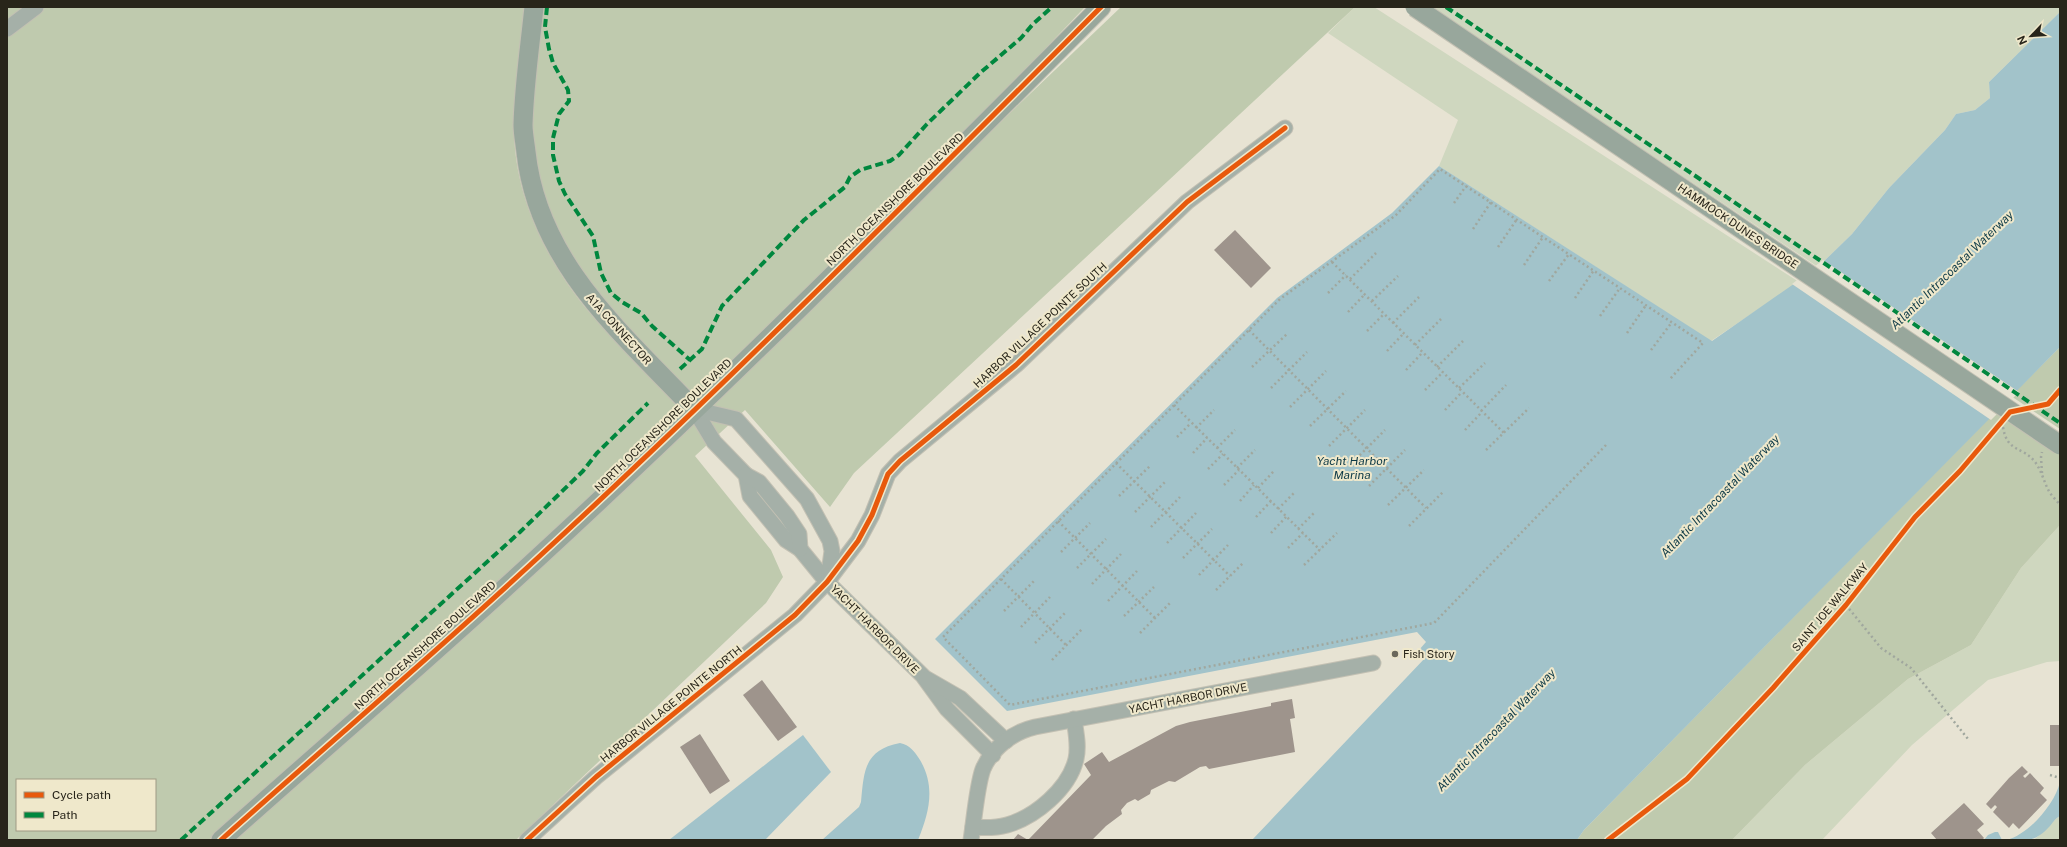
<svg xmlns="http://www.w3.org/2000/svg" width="2067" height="847" viewBox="0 0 2067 847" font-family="'Public Sans',sans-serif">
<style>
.green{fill:#cfd7bf}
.forest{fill:#bfcaae;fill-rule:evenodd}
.water{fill:#a2c3ca}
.pier{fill:#e7e3d3}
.building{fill:#9e948c}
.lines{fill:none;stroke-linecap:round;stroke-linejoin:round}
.minor-casing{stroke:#c3c0b3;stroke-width:17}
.major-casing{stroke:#c3c0b3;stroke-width:21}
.path{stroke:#a0a79e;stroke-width:2.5;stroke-dasharray:2 3;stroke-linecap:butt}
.minor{stroke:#a5b0a8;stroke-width:15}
.major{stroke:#98a79c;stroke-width:19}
.major-bridge-casing{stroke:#c3c0b3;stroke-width:21;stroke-linecap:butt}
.major-bridge{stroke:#98a79c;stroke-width:19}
.quiet{stroke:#00873e;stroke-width:4;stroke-dasharray:8 4;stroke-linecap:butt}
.cycleway-casing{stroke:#efe8cb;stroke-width:8}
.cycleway{stroke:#e8590c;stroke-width:5}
.poi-dot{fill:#6b685b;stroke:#efe8cb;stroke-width:1.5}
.labels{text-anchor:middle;stroke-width:4;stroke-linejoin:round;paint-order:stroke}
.street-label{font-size:11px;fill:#28251a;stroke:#efe8cb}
.poi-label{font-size:11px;fill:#28251a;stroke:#efe8cb;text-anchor:start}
.water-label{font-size:12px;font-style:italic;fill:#0d3a47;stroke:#efe8cb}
</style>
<rect width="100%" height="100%" fill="#e7e3d3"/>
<g class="green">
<polygon points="1355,7 1374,7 1799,282 1711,341 1439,166 1458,120 1328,33"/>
<polygon points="1431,7 2060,7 2060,12 1989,82 1990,98 1975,110 1956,114 1945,130 1889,188 1852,234 1818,267"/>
<polygon points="2060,525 2060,661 2047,662 1988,680 1912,745 1822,840 1732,840 1805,765 1908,679 1971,645 2021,568"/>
<path d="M2060,816v24h-26c7,-6 20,-21 26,-24z"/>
</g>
<g class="forest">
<path d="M7,7h518c-3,38 -10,80 -11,118 -1,69 32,136 76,188 28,34 62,64 93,96l-160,151 -314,280h-202zM17,780h138v50h-138z"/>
<path d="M543,7h542l-132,138 -258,252c-75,-78 -163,-154 -163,-272 0,-13 2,-27 3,-40 3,-26 5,-52 8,-78z"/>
<polygon points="1121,7 1355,7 854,473 830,507 745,410 695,456 771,550 783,577 766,603 516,840 233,840 965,156"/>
<polygon points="2060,347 2060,429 2011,396"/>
<polygon points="1998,409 2060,451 2060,525 2021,568 1971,645 1908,679 1805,765 1732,840 1577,840 1584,830"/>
</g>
<g class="water">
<polygon points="2060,12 2060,347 1584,830 1577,840 1252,840 1426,657 1419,650 1426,642 1417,632 1007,711 935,639 1277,298 1392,213 1439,166 1712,341 1818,267 1852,234 1889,188 1945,130 1956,114 1975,110 1990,98 1989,82"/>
<polygon points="803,735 831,772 765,840 669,840"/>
<path d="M900,743c10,2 14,8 20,17 16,27 9,53 -2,80h-96l37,-33 2,-5c3,-31 3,-52 39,-59z"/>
<path d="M2060,782v34c-6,3 -7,7 -11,11 -15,16 -22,13 -42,13 22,-6 48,-36 53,-58z"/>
<polygon points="1995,832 1998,832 2002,840 1984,840 1988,835"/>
</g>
<polygon class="pier" points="1823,260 2019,392 1991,420 1792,284"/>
<g class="building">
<polygon points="1235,230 1271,268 1251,288 1214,250"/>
<polygon points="762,680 797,727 778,741 743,695"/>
<polygon points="1292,699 1295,718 1290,719 1295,752 1209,769 1206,766 1200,767 1175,782 1169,781 1151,790 1150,794 1138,801 1135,799 1127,803 1121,810 1122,814 1106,826 1092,840 1013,840 1018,834 1028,840 1091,775 1084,764 1102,752 1109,762 1176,726 1190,722 1271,706 1271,703"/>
<rect x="2050" y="725" width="10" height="41"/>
<polygon points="700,734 730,781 710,794 680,747"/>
<polygon points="2022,766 2028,772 2023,776 2025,778 2030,773 2044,788 2040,793 2047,800 2019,829 2013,823 2009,828 1993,812 1997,807 1995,805 1991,809 1986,804 2009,778"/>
<polygon points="1964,803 1984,824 1977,830 1984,838 1982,840 1937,840 1931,833"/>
</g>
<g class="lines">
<g class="minor-casing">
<g id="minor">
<polyline points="7,29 36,7"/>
<polyline points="694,409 714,442 746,475 750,496 786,540 800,549 827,582 923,676 947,709 993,755"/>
<polyline points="694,409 736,419 807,499 830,541 832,551 828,580"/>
<polyline points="746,475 759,482 787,516 799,534 800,549"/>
<polyline points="927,679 960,698 1006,741"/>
<path d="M973,827c11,1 23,1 34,-2 28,-8 62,-36 69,-66 3,-13 0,-26 -2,-40"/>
<polyline points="527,840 596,777 795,615 827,582 858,541 872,515 888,474 900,461 1016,365 1187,202 1285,128"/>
<path d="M971,840c3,-19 6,-55 12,-71 9,-21 30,-37 52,-42l338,-64"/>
</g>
</g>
<g class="major-casing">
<g id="major">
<path d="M534,7c-4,39 -10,79 -11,118 0,8 2,18 3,27 12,111 96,181 168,257"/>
<path d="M221,840c103,-92 208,-182 309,-275 196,-180 384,-370 571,-558"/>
</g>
</g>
<g class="path">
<polyline points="1454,203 1466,186"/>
<polyline points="1473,229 1491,202"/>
<polyline points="1498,247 1517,219"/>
<polyline points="1332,262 1504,433"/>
<polyline points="1524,265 1543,237"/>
<polyline points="1350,279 1376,253"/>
<polyline points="1549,281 1569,254"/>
<polyline points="1328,293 1346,275"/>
<polyline points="1575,298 1594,270"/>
<polyline points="1372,301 1398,276"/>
<polyline points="1348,312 1365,294"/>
<polyline points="1600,316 1620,288"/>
<polyline points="1393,323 1419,297"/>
<polyline points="1249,330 1426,508"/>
<polyline points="1367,331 1384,314"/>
<polyline points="1627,333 1646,305"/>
<polyline points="1415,345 1441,319"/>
<polyline points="1651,350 1672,322"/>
<polyline points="1387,351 1404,333"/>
<polyline points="1252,367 1288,333"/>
<polyline points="1437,367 1463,341"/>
<polyline points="1406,370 1423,352"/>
<polyline points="1271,388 1307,352"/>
<polyline points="1459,388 1485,363"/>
<polyline points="1425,390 1443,372"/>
<polyline points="1174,405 1320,550"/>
<polyline points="1290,407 1326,371"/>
<polyline points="1445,410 1462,392"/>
<polyline points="1481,411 1506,385"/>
<polyline points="1310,426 1346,391"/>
<path d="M2003,427c4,26 20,19 32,35 7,9 9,21 15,31 3,4 7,8 10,12"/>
<polyline points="1196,428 1214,410"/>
<polyline points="1465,430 1482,412"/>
<polyline points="1177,437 1191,423"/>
<polyline points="1606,445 1434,623 1010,705 943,637 1280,299 1396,215 1440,169 1703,343 1670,379"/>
<polyline points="1329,446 1365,410"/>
<polyline points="1217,448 1235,430"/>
<polyline points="1486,450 1529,408"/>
<polyline points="1193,453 1207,438"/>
<polyline points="1116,463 1230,576"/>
<polyline points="1349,466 1385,430"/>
<polyline points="1237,468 1255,450"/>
<polyline points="1208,469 1223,454"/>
<polyline points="2042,473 2041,457 2042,452"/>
<polyline points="1224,485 1239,470"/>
<polyline points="1369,486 1405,450"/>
<polyline points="1258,488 1274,471"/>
<polyline points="1119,496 1150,466"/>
<polyline points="1240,501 1254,485"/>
<polyline points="1388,505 1424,470"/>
<polyline points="1278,509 1295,492"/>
<polyline points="1135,512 1165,482"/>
<polyline points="1256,517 1271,501"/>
<polyline points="1058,521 1155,618"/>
<polyline points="1409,526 1444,491"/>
<polyline points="1151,527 1180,497"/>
<polyline points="1298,529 1315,512"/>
<polyline points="1271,533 1286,517"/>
<polyline points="1167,543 1196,513"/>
<polyline points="1288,548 1303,533"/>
<polyline points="1061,552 1090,523"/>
<polyline points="1183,558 1212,529"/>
<polyline points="1304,565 1337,533"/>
<polyline points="1077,568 1106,539"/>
<polyline points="1199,575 1228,545"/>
<polyline points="1001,579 1066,645"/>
<polyline points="1092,584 1121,554"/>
<polyline points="1216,590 1244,562"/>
<polyline points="1108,601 1137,571"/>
<polyline points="1846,605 1881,648 1911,668 1968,739"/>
<polyline points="1004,611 1034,581"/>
<polyline points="1124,616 1154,587"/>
<polyline points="1021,627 1050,597"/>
<polyline points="1140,633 1170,603"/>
<polyline points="1035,643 1065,613"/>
<polyline points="1052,660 1082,629"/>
<polyline points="2050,775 2060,778"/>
</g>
<use href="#minor" class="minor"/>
<use href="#major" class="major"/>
<g class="major-bridge-casing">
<polyline id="major-bridge" points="1415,7 2060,445"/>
</g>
<use href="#major-bridge" class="major-bridge"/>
<g class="quiet">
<polyline points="547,7 545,27 549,49 553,63 568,90 569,101 559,114 553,138 553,155 559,181 565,194 593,236 601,273 611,293 622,302 641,313 652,326 690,360"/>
<polyline points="1446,7 2060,423"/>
<polyline points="680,369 702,349 722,306 804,220 845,187 850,177 860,170 890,161 899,155 927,124 980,73 1021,38 1033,24 1052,7"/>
<polyline points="181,840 520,532 583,471 597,453 648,403"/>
</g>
<g class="cycleway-casing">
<g id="cycleway">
<path d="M221,840c103,-92 208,-182 309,-275 196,-180 384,-370 571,-558"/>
<polyline points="527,840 596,777 795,615 827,582 858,541 872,515 888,474 900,461 1016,365 1187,202 1285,128"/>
<polyline points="1608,840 1687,779 1773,688 1846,605 1915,517 1960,471 2010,412 2048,404 2060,390"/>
</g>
</g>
<use href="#cycleway" class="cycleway"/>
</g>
<circle class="poi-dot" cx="1395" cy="654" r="4"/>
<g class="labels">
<g class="street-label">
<text transform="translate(895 199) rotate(-44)" y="4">NORTH OCEANSHORE BOULEVARD</text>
<text transform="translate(1738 226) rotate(34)" y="4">HAMMOCK DUNES BRIDGE</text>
<text transform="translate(1040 325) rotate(-43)" y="4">HARBOR VILLAGE POINTE SOUTH</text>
<text transform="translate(619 329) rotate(48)" y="4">A1A CONNECTOR</text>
<text transform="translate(663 425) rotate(-44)" y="4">NORTH OCEANSHORE BOULEVARD</text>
<text transform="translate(1830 607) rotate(-50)" y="4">SAINT JOE WALKWAY</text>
<text transform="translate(875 629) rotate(45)" y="4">YACHT HARBOR DRIVE</text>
<text transform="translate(425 645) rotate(-42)" y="4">NORTH OCEANSHORE BOULEVARD</text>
<text transform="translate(1188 698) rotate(-11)" y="4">YACHT HARBOR DRIVE</text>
<text transform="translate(671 704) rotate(-39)" y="4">HARBOR VILLAGE POINTE NORTH</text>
</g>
<g class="poi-label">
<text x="1403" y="658">Fish Story</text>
</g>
<g class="water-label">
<text transform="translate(1952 270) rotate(-44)" y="4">Atlantic Intracoastal Waterway</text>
<text x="1352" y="465">Yacht Harbor<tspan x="1352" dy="14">Marina</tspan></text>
<text transform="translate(1720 496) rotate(-46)" y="4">Atlantic Intracoastal Waterway</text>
<text transform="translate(1496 730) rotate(-46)" y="4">Atlantic Intracoastal Waterway</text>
</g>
</g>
<rect width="2067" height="847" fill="none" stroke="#28251a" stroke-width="16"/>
<rect x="16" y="779" width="140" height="52" fill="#efe8cb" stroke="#9f9a84"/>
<rect x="24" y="792" width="20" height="6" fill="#e8590c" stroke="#9f9a84"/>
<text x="52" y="799" font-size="12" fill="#28251a">Cycle path</text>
<rect x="24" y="812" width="20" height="6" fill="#00873e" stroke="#9f9a84"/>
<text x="52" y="819" font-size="12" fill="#28251a">Path</text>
<g transform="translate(2031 36) rotate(245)" stroke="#efe8cb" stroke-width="3" paint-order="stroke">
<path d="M0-3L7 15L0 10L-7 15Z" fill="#28251a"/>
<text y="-6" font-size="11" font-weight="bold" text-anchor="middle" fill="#28251a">N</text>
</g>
</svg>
